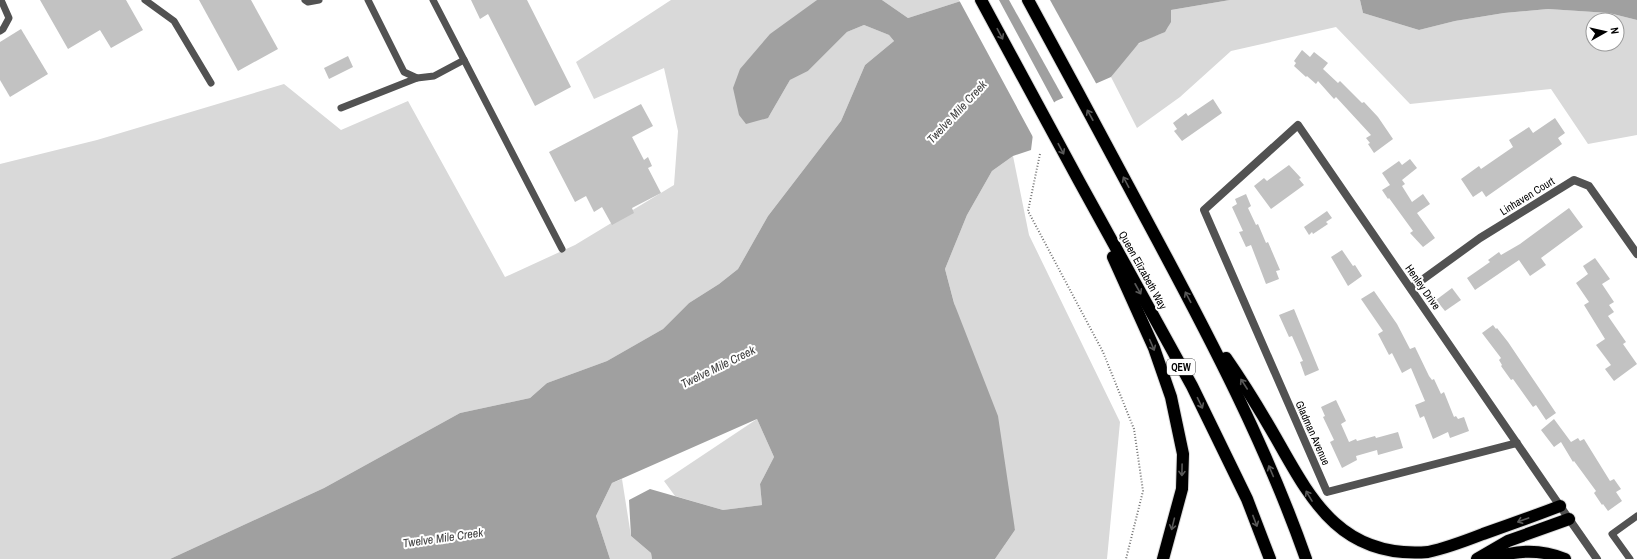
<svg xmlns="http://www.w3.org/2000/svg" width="1637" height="559" viewBox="0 0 1637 559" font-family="'Archivo Narrow',sans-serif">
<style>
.green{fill:#d9d9d9;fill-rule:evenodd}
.water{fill:#a0a0a0}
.pier{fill:#fff}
.building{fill:#c2c2c2}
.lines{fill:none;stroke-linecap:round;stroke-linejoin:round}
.motorway-casing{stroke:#dbdbdb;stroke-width:14}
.path{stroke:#747474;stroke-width:2;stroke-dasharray:1 2;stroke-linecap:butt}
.service{stroke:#525252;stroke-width:7}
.minor{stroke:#525252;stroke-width:8}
.tertiary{stroke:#525252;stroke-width:8}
.motorway{stroke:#000;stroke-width:12}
.oneway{stroke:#595959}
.labels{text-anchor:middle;stroke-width:4;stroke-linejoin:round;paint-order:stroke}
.shield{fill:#fff;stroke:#4c4c4c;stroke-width:1}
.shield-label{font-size:10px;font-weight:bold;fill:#000}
.street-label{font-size:11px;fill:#000;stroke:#fff}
.water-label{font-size:12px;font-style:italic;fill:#414141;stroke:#fff}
</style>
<rect width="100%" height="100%" fill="#fff"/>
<g class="green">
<polygon points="671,0 817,0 768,118 790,80 808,71 847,32 864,25 889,35 894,41 865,65 841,121 768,216 738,269 719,284 689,303 663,329 607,361 547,383 530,398 460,413 324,488 170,559 0,559 0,164 97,140 284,84 341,130 408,101 505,277 575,245 674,185 678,131 664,68 594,99 576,62"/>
<polygon points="882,0 964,0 908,18"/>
<path d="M1230,0h130l3,13 56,17 36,-9 49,-8 44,-4 61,4 28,7v115l-49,9 -37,-55 -141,15 -74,-77 -105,24 -51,46 -43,31 -26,-51c7,-9 20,-29 29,-34 18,-12 31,-4 31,-33zM1593,20h24v24h-24z"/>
<polygon points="1013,156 1029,235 1120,422 1107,559 995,559 1015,530 945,269 967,215 992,171"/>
<polygon points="757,419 774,457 760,484 762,505 723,510 675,496 664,481"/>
<polygon points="622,479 631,536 651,553 652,559 610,559 596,516 612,483"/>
</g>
<g class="water">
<polygon points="817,0 882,0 908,18 964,0 1230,0 1171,10 1171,22 1165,32 1139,43 1111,77 1056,101 1035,118 1031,150 1013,156 992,171 967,215 945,269 954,303 998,416 1015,530 995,559 652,559 651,553 631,536 629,500 650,489 723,510 762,505 760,484 774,457 757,419 612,483 596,516 610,559 170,559 324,488 460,413 530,398 547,383 607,361 663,329 689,303 719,284 738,269 768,216 841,121 865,65 894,41 889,35 864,25 847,32 808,71 790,80 768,118 746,124 739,115 733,88 740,69 770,34"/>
<polygon points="1360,0 1637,0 1637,20 1609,13 1548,9 1504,13 1455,21 1419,30 1363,13"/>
</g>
<g class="pier">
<polygon points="959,0 999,0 1055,104 1037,119 1034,139"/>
<polygon points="1009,0 1050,0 1097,85 1064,99"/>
</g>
<g class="building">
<polygon points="40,0 126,0 143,30 111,48 100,30 68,49"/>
<polygon points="199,0 251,0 278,49 238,71"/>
<polygon points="471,0 527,0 571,87 535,106 488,14 480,19"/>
<polygon points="21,29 48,74 10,97 0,80 0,42"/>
<polygon points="1302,50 1310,57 1314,52 1328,63 1323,69 1338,83 1340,81 1362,103 1364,102 1378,117 1393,139 1374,153 1368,144 1370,143 1366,138 1371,135 1336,97 1334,99 1318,81 1316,84 1307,76 1306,77 1294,66 1296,63 1294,61"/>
<polygon points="348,56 353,67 329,79 324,68"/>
<polygon points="1213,99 1222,113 1182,141 1174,131 1177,129 1173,123 1186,113 1188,116"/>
<polygon points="641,104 653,126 632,137 644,160 648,157 652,166 648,168 661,193 632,208 634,213 612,225 602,207 594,212 586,196 575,202 549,152"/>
<polygon points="1555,118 1565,133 1558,138 1562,144 1486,197 1482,191 1473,197 1461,179 1479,166 1481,169 1513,147 1509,140 1529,127 1533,133"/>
<polygon points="1410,159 1417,168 1402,180 1405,184 1402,186 1412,202 1423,194 1430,204 1417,213 1435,238 1423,247 1410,233 1413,231 1389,198 1388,199 1382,190 1390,185 1382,173 1399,161 1402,165"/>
<polygon points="1289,165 1301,178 1299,179 1304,185 1271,209 1254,186 1264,178 1267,181"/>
<polygon points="1246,194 1251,206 1248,208 1256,225 1258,224 1266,243 1268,242 1280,270 1276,271 1279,279 1266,284 1251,245 1246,247 1239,232 1243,231 1232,207 1237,204 1235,199"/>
<polygon points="1569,208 1583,227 1541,258 1546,265 1530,276 1519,260 1475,290 1467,278 1490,262 1488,260 1499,252 1501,255 1520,244"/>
<polygon points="1327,211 1332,218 1326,222 1328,224 1313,234 1312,232 1309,235 1304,227"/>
<polygon points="1342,250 1353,266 1355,265 1362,276 1348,286 1331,257"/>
<polygon points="1595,258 1610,279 1602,284 1614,302 1609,305 1614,312 1608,316 1626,342 1623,344 1637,364 1614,381 1605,369 1611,365 1596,345 1605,339 1584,305 1589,302 1576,283 1588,274 1583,266"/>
<polygon points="1452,288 1461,300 1445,311 1436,300"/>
<polygon points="1374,291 1397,324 1410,349 1415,347 1429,376 1432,380 1434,379 1441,394 1444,392 1454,417 1456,416 1458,419 1464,417 1469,431 1450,438 1448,432 1433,439 1424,416 1420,418 1415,405 1425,401 1411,368 1402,373 1392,353 1389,355 1378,334 1383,331 1361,299"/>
<polygon points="1294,309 1319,370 1305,376 1300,362 1303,361 1292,336 1289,337 1279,315"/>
<polygon points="1493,325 1496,329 1497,328 1508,342 1556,413 1546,420 1536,405 1533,407 1513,379 1511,380 1501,366 1502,365 1499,360 1501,358 1482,333"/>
<polygon points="1336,400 1346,421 1341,424 1349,442 1356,439 1357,441 1375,436 1376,438 1398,432 1403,448 1378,455 1377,450 1356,456 1357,460 1342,468 1330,442 1334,440 1323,417 1325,416 1321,407"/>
<polygon points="1554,419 1571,442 1578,438 1580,441 1584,439 1610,481 1614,479 1621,489 1616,492 1622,501 1608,511 1603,504 1602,505 1594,493 1596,491 1574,461 1573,462 1561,442 1554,447 1541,430"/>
</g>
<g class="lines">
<g class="motorway-casing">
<g id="motorway">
<polyline points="981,0 1079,181 1192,386 1247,499 1270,559"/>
<path d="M1028,0c42,77 84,155 125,232 57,106 113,213 153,327"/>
<polyline points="1113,257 1154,348 1171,397 1183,454 1182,489 1163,559"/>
<path d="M1226,358c18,26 34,52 50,80 35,62 65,121 152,114 19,-4 37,-11 55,-18 26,-9 51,-18 77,-28"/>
<polyline points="1477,559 1508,541 1569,519"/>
<path d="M1491,559c24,-9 50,-10 74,0"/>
</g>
</g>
<polyline class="path" points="1040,154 1028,211 1103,352 1134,429 1143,491 1126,559"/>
<g class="service">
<polyline points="145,0 174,21 211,83"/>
<polyline points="305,0 308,2 319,0"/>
<polyline points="368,0 404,72 417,78 434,76 464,60"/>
<polyline points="433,0 562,249"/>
<polyline points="0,31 3,29 9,18 1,0"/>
<polyline points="341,108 417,78"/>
<polyline points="1630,559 1612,534 1637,516"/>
</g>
<g class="minor">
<polyline points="1411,288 1480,238 1574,180 1589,186 1637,254"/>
<polyline points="1517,443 1327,492 1204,210 1298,125 1549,490 1560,506"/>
</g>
<polyline class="tertiary" points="1560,506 1597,559"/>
<use href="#motorway" class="motorway"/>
</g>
<defs><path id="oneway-shaft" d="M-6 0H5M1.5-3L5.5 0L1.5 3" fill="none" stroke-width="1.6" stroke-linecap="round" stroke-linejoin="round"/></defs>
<g class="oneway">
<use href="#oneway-shaft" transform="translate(1000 34) rotate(62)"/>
<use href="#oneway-shaft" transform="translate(1090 115) rotate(-119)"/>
<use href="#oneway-shaft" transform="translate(1061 149) rotate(62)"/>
<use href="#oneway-shaft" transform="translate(1126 182) rotate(-118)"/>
<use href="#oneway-shaft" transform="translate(1138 289) rotate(61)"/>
<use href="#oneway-shaft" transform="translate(1188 297) rotate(-118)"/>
<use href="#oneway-shaft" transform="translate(1152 345) rotate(67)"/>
<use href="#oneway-shaft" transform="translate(1244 384) rotate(-123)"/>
<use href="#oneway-shaft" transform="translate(1200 403) rotate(64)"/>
<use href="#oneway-shaft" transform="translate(1182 470) rotate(91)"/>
<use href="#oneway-shaft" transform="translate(1271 471) rotate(-113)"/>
<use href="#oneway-shaft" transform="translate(1309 496) rotate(-121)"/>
<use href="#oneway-shaft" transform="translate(1523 520) rotate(160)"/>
<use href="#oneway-shaft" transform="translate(1255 521) rotate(69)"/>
<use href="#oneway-shaft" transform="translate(1173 524) rotate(104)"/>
</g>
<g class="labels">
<rect class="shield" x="1167" y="359" width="28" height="16" rx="3"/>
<g class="shield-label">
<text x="1181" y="371">QEW</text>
</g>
<g class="street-label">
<text transform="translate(1527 196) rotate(-32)" y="4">Linhaven Court</text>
<text transform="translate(1143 270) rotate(61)" y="4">Queen Elizabeth Way</text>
<text transform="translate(1423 287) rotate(55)" y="4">Henley Drive</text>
<text transform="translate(1313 433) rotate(66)" y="4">Gladman Avenue</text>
</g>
<g class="water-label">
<text transform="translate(957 112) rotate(-47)" y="4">Twelve Mile Creek</text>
<text transform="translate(718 367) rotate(-26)" y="4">Twelve Mile Creek</text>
<text transform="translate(443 538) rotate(-8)" y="4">Twelve Mile Creek</text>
</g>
</g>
<g transform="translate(1605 32) rotate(82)"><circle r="19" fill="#ffffff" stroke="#999999"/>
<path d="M0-3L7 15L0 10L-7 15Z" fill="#000000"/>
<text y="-6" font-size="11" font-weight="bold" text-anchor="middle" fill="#000000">N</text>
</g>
</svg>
